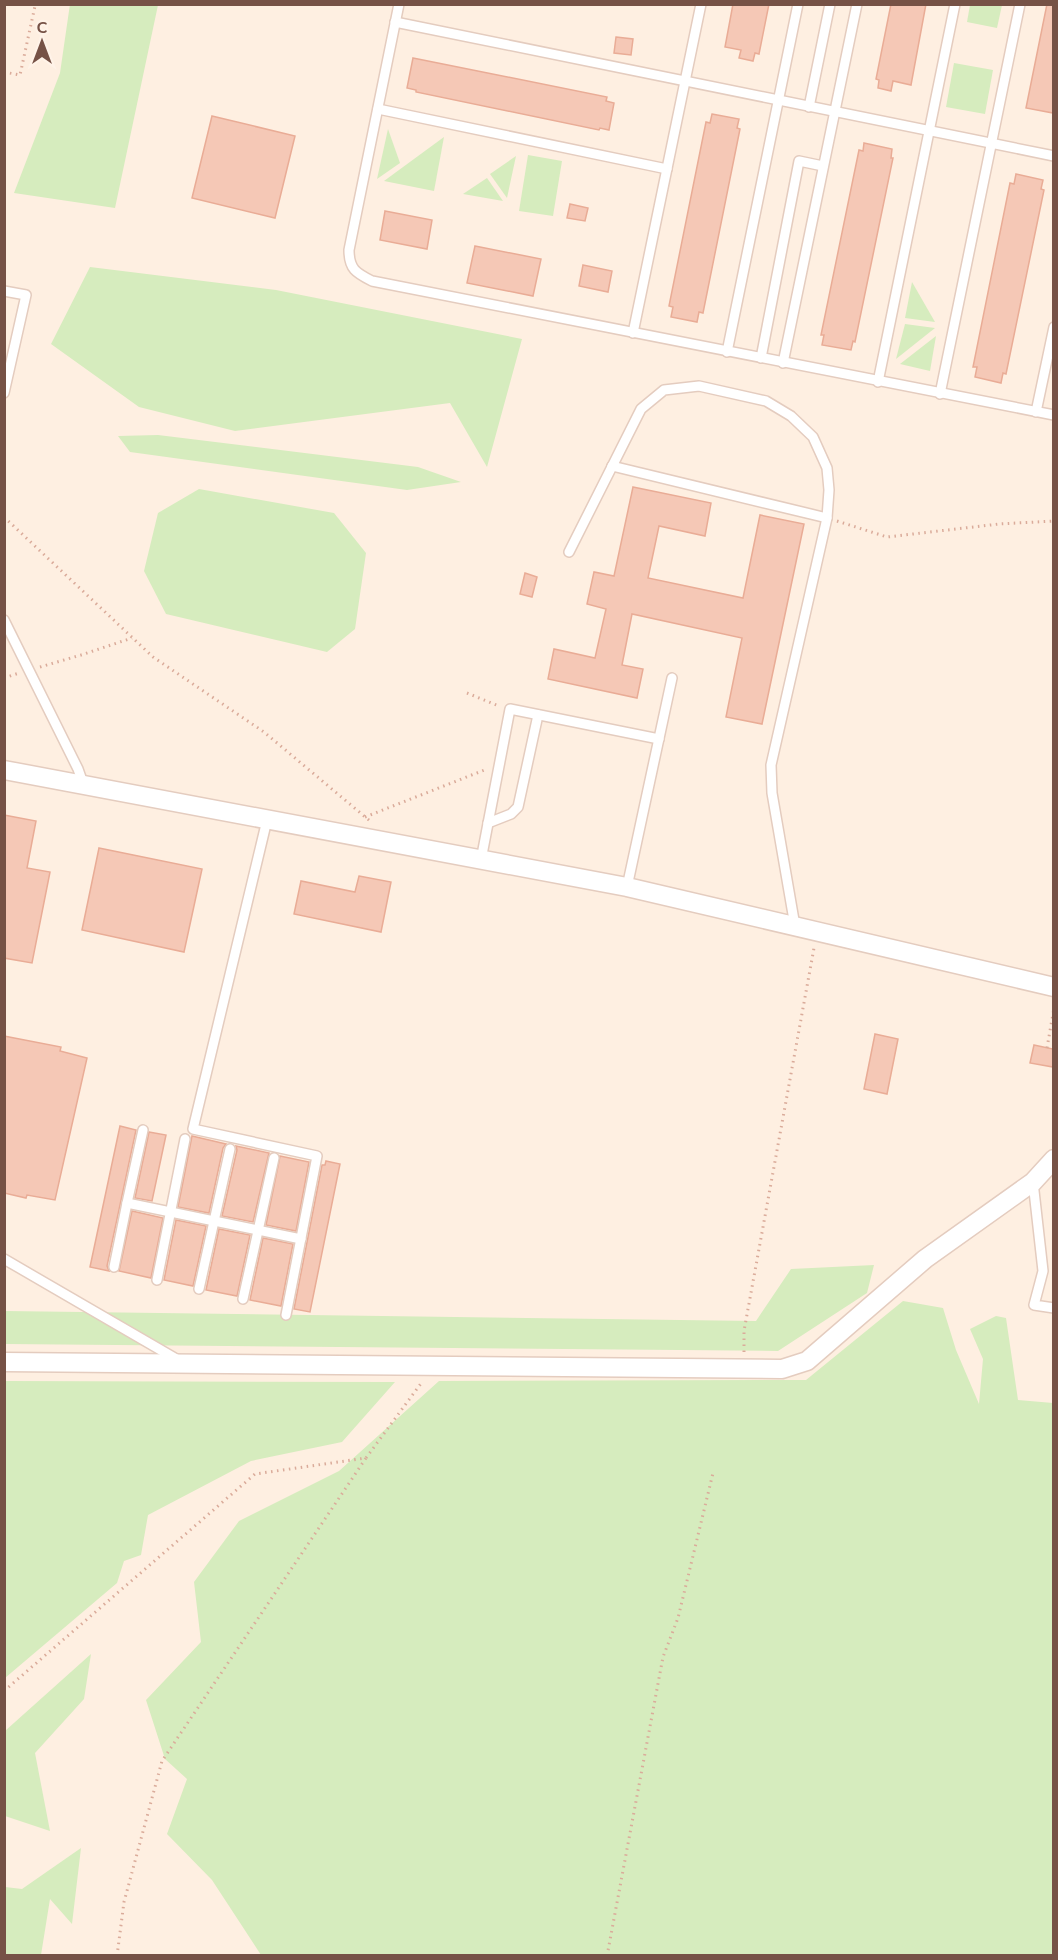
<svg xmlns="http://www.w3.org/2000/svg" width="1058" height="1960" viewBox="0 0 1058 1960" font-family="'Nunito Sans',sans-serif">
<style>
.green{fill:#d6ecbe}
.building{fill:#f5c8b6;stroke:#e9ac96;stroke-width:1.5}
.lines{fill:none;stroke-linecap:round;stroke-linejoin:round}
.service-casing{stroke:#e4ccbf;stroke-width:12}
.minor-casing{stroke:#e4ccbf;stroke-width:21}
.path{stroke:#daab9a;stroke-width:3;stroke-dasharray:1.5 4.5;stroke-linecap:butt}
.service{stroke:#fff;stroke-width:9}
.minor{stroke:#fff;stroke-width:18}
</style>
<rect width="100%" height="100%" fill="#feefe1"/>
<g class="green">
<polygon points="70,4 158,5 115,208 14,193 60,73"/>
<polygon points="970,5 1002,5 997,28 967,22"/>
<polygon points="954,63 993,70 985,114 946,107"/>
<polygon points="388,129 400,163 377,179"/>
<polygon points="444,137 434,191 384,181"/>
<polygon points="528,155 562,161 553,216 519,211"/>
<polygon points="516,156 507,198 490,174"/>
<polygon points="487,178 503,201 463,194"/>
<polygon points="90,267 276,290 522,339 487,467 450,403 235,431 139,407 51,344"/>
<polygon points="912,282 935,322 905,318"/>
<polygon points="905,324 935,328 896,359"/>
<polygon points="936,336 930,371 900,364"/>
<polygon points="158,435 418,467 461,482 407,490 130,452 118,436"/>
<polygon points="199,489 334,513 366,553 355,629 327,652 166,614 144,571 158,513"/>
<polygon points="874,1265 867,1293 778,1351 5,1344 5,1311 756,1321 791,1269"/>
<polygon points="903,1301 943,1308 956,1350 979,1404 983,1359 970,1329 996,1316 1006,1318 1018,1400 1053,1403 1053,1955 261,1955 212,1880 167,1834 187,1779 165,1759 146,1700 201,1642 194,1582 239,1521 339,1471 439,1381 806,1380"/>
<polygon points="5,1381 395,1382 342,1442 251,1461 148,1515 141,1555 124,1561 117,1583 5,1678"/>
<polygon points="91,1654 84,1699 35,1753 50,1831 5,1816 5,1731"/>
<polygon points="81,1848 72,1924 50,1899 41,1955 5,1955 5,1887 22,1889"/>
</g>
<g class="building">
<polygon points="733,4 769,4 759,54 755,53 753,61 739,58 741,50 725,47"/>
<polygon points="891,4 926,4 911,85 893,81 891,91 878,88 879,80 876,79"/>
<polygon points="1047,4 1053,4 1053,113 1026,108"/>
<polygon points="616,37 633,39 631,55 614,53"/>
<polygon points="413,58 607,97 606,101 614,103 609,130 600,128 599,130 416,92 416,90 407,88"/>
<polygon points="712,114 739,119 737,128 740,129 703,313 699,312 697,322 671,317 673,307 669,306 706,122 710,123"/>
<polygon points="212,116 295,136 275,218 192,198"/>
<polygon points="864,143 892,149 891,158 893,158 855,342 853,341 851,350 822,345 824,335 821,335 859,150 863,151"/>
<polygon points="1016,174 1043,180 1041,189 1044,190 1006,374 1003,373 1001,383 975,377 977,367 973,367 1010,183 1014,184"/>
<polygon points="570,204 588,208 585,221 567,218"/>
<polygon points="385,211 432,220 427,249 380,240"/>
<polygon points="475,246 541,259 533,296 467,283"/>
<polygon points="583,265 612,271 608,292 579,286"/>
<polygon points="633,487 711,503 705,536 659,526 648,578 743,598 760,515 804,524 762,724 726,717 742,638 632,614 622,665 643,669 637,698 548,679 554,649 595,658 606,609 587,604 594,572 614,576"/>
<polygon points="525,573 537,577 532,597 520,594"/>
<polygon points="4,815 36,821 27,868 50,872 32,963 4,958"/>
<polygon points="99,848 202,869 184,952 82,930"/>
<polygon points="359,876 391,882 381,932 294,914 301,881 355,892"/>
<polygon points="875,1034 898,1039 887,1094 864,1089"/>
<polygon points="4,1036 61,1047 60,1051 87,1058 55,1200 27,1195 26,1198 4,1193"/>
<polygon points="1034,1045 1053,1049 1053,1067 1030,1063"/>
<polygon points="120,1126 136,1130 107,1266 109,1271 90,1267"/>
<polygon points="149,1132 166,1135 152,1201 135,1198"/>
<polygon points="192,1136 226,1144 223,1148 209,1213 178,1207"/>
<polygon points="236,1146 269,1153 253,1222 222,1216 237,1150"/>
<polygon points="280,1156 309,1162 296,1231 266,1225"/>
<polygon points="326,1161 340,1164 310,1312 294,1309 322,1165 325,1165"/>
<polygon points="132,1211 163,1218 151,1278 119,1271"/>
<polygon points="176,1220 206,1226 193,1286 164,1280"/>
<polygon points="219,1229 250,1235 237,1296 206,1290"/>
<polygon points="263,1238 293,1244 281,1306 250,1300"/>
</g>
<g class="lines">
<g class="service-casing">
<g id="service">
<path d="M399,4l-50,246c0,19 7,23 23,31l682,134"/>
<polyline points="395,22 1054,156"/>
<polyline points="809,107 830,4"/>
<polyline points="378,109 667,169"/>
<polyline points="4,291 26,295 4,393"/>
<polyline points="633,333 701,4"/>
<polyline points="727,352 798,4"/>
<polyline points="761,358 799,161 823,166"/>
<polyline points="783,363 857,4"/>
<polyline points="878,382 955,4"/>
<polyline points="940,394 1020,4"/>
<polyline points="1036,412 1054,327"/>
<polyline points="612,466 827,518"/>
<polyline points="569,552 641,409 664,390 699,386 766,401 791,416 813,437 827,468 829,490 827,518 771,765 772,793 795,926"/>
<polyline points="4,620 78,769 84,786"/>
<polyline points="267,820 193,1129 317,1156 286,1315"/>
<polyline points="488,823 511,814 518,807 538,715"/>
<polyline points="481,860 510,709 659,739"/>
<polyline points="627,887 672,678"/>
<polyline points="143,1130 127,1203 301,1239"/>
<polyline points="1033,1182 1043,1271 1034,1305 1054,1308"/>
<polyline points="4,1259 178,1360"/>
<polyline points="114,1267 127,1203"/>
<polyline points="157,1280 185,1139"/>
<polyline points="199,1289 230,1149"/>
<polyline points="243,1299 274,1158"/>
</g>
</g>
<g class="minor-casing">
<g id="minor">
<polyline points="4,770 627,887 1054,987"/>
<polyline points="4,1362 782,1369 807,1361 925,1259 1033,1182 1054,1159"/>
</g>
</g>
<g class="path">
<polyline points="4,72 20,75 35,6"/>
<polyline points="4,517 153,657 264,732 370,821"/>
<polyline points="837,521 887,537 999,524 1054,521"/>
<polyline points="40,667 81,655 132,638"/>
<polyline points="4,678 19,673"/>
<polyline points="467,693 499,706"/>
<polyline points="365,817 487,769"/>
<polyline points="1047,1048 1054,1008"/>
<polyline points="744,1352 744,1331 814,948"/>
<polyline points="4,1691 255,1474 366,1458 422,1382"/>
<polyline points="117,1956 124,1902 162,1761 366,1458"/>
<polyline points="607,1956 663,1657 678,1618 713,1473"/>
</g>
<use href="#service" class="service"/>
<use href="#minor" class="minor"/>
</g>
<rect width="1058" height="1960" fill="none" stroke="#765246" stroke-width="12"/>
<g transform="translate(42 42)" stroke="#fff3e8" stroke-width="4.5" paint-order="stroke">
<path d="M0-4.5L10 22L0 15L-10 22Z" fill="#765246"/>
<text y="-9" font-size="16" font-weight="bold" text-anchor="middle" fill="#765246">С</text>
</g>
</svg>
